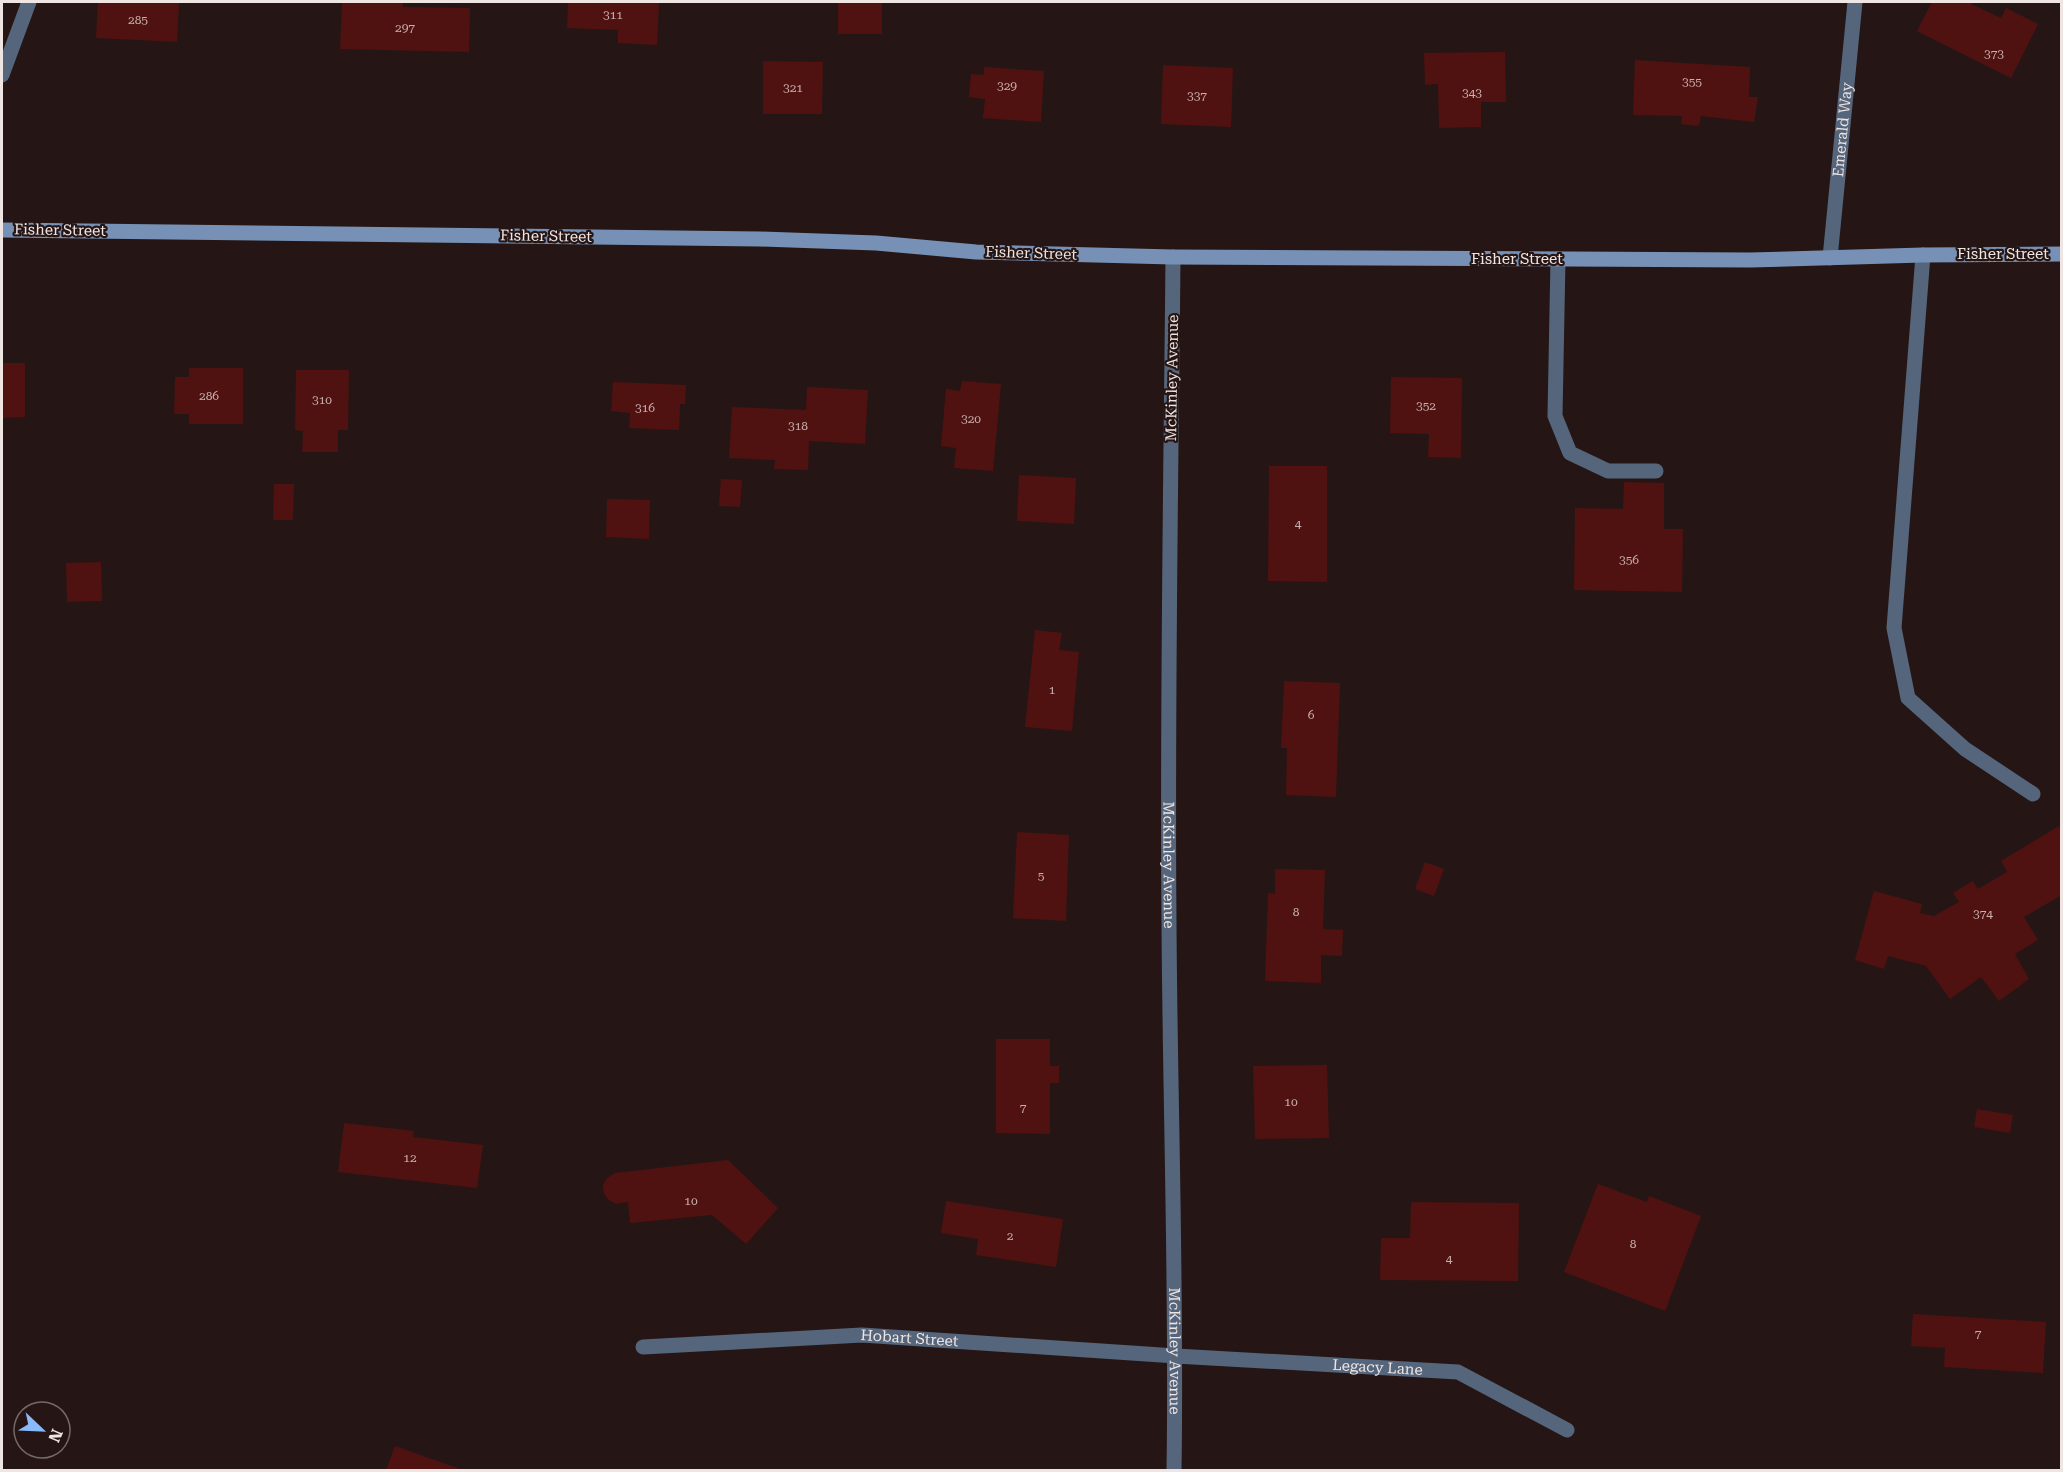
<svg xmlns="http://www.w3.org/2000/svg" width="2063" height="1472" viewBox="0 0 2063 1472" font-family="'Roboto Serif',serif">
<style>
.building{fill:#4f1210}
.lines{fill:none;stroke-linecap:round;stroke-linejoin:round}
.service{stroke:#55667c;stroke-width:15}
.minor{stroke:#55667c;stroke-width:15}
.secondary{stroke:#7691b5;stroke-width:15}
.labels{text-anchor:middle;stroke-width:4.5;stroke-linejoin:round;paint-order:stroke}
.number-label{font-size:12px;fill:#c7b0ae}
.street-label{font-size:15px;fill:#efe5e3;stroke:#251615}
</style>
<rect width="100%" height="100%" fill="#251615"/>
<g class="building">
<polygon points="98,2 179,2 177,42 96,38"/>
<polygon points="342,2 403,2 403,7 470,8 469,52 340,49"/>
<polygon points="568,2 659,2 657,45 618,43 618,30 567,28"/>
<rect x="838" y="2" width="44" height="32"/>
<polygon points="1932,2 1972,2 1971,4 2001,18 2006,8 2038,24 2011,78 1917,31"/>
<polygon points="1505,52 1506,102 1481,102 1481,127 1439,128 1438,84 1425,85 1424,53"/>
<polygon points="1635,60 1750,67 1749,97 1758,97 1754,122 1701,116 1699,126 1681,124 1682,116 1633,115"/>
<polygon points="763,61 823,62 822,114 763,114"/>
<polygon points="1163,65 1233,68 1231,127 1161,124"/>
<polygon points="984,67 1044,71 1041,122 983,118 985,99 969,97 971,74 984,75"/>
<polygon points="2,363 25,363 25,417 2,418"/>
<polygon points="189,368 243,368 243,424 189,424 189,414 174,414 175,377 189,377"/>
<polygon points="296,370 349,370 348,430 338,430 338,452 302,452 303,431 295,430"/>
<polygon points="1391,377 1462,378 1461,458 1428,457 1429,434 1390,433"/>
<polygon points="962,381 1001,384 993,471 954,468 956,448 941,446 946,389 960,391"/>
<polygon points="613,382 686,385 685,404 680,404 679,430 629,428 630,413 611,411"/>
<polygon points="807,387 868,390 865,444 809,441 808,470 774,469 775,460 729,458 732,407 806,410"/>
<polygon points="1269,466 1327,466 1327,582 1268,581"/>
<polygon points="1019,475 1076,478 1074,524 1017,521"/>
<polygon points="721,479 742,480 740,507 719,506"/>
<polygon points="1624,482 1664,483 1664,529 1683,529 1682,592 1574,590 1575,508 1623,509"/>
<polygon points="274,484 294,484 293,520 273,520"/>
<polygon points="607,499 650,500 649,539 606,537"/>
<polygon points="101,562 102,601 67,602 66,563"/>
<polygon points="1035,630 1062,633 1059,650 1079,652 1072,731 1025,727"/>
<polygon points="1284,681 1340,683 1336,797 1286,795 1287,748 1281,748"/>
<polygon points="2059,826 2062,831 2062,895 2024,917 2038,940 2015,954 2029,979 1999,1001 1981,977 1950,999 1926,966 1888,956 1884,969 1855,960 1874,891 1922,904 1920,913 1934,916 1959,902 1953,893 1973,881 1978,889 2007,872 2001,861"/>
<polygon points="1017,832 1069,835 1066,921 1013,918"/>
<polygon points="1425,862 1444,869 1434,896 1415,889"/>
<polygon points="1275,869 1325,870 1323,929 1343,930 1342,956 1321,955 1321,983 1265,981 1268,893 1275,894"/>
<polygon points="996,1039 1050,1039 1050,1066 1059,1066 1059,1083 1050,1083 1050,1134 996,1133"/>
<polygon points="1327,1065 1329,1138 1255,1139 1253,1066"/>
<polygon points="1977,1109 2013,1115 2010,1133 1974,1127"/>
<polygon points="344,1123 414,1131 413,1137 483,1145 477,1188 338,1172"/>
<polygon points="728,1160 778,1208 746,1244 712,1215 630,1223 628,1202 616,1204 609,1200 604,1194 603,1185 607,1178 615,1173"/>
<polygon points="1598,1184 1647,1202 1649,1196 1701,1216 1665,1311 1564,1272"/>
<polygon points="946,1201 1063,1219 1056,1267 976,1255 978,1239 941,1233"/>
<polygon points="1411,1202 1519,1203 1518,1281 1380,1280 1381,1238 1410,1238"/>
<polygon points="1913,1314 2046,1322 2043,1373 1944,1367 1945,1348 1911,1346"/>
<polygon points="395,1446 463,1470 386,1470"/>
</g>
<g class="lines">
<polyline class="service" points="1558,259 1555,416 1570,453 1608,471 1656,471"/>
<g class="minor">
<polyline points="2,75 29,2"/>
<polyline points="1923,255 1894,628 1908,698 1965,749 2033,794"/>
<path id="s1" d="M1173,257c-2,222 -6,443 -4,665 1,183 8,366 5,548"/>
<path id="s2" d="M1830,258l25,-256"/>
<path id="s3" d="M643,1347l219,-12 314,21 282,16 109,58"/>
</g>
<polyline class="secondary" points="2,230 760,239 876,243 976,252 1173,257 1750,260 1923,255 2062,254"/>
</g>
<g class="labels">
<g class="number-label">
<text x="613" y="19">311</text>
<text x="138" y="24">285</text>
<text x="405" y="32">297</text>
<text x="1994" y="58">373</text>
<text x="1692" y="86">355</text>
<text x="1007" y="90">329</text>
<text x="793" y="92">321</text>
<text x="1472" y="97">343</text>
<text x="1197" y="100">337</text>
<text x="209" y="400">286</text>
<text x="322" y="404">310</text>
<text x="1426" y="410">352</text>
<text x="645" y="412">316</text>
<text x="971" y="423">320</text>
<text x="798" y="430">318</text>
<text x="1298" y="528">4</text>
<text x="1629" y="564">356</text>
<text x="1052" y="694">1</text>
<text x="1311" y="719">6</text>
<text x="1041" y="880">5</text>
<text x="1296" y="916">8</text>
<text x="1983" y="918">374</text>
<text x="1291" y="1106">10</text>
<text x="1023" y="1112">7</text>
<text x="410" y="1162">12</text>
<text x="691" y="1205">10</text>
<text x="1010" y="1240">2</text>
<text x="1633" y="1248">8</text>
<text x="1449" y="1263">4</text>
<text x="1978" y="1338">7</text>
</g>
<g class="street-label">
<text dy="5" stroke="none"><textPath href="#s2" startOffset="129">Emerald Way</textPath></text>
<text transform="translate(60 230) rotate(1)" y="5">Fisher Street</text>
<text transform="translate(546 236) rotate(1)" y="5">Fisher Street</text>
<text transform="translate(1031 253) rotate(2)" y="5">Fisher Street</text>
<text x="2003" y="259">Fisher Street</text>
<text x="1517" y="264">Fisher Street</text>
<text transform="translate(1172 378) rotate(-89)" y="5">McKinley Avenue</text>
<text dy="5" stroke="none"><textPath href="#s1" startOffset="608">McKinley Avenue</textPath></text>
<text dy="5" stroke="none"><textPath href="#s3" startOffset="267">Hobart Street</textPath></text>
<text dy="5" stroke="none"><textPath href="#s1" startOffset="1094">McKinley Avenue</textPath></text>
<text dy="5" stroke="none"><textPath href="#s3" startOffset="736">Legacy Lane</textPath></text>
</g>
</g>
<rect width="2063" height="1472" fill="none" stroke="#efe5e3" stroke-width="6"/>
<g transform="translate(42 1430) rotate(113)"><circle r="28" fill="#251615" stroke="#766967" stroke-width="1.5"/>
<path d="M0-4.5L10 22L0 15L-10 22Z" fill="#89bafc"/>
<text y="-9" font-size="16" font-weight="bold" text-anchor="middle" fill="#efe5e3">N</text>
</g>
</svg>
